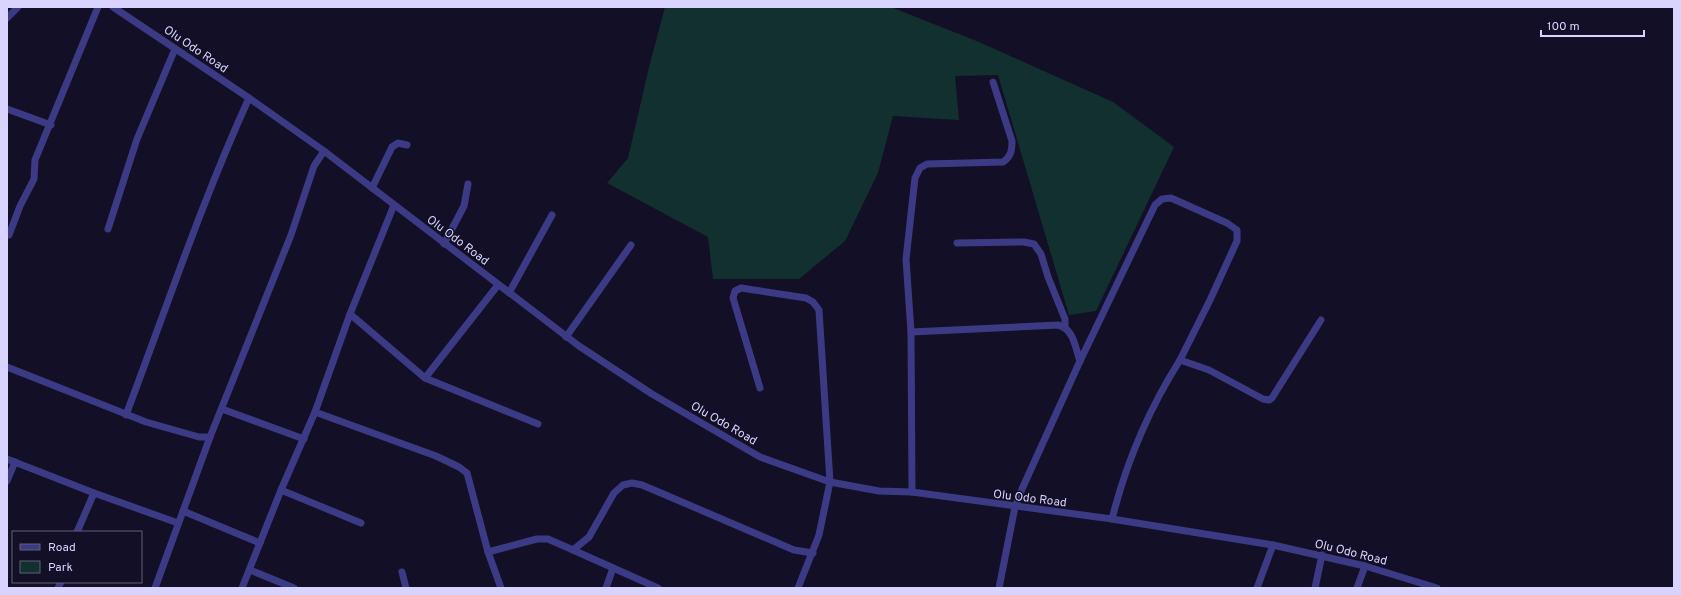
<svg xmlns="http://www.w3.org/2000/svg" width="1681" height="595" viewBox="0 0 1681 595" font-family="Overpass,sans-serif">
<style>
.green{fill:#12302f}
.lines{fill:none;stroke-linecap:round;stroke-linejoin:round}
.minor{stroke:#3d3a85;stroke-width:7}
.labels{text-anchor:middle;stroke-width:3;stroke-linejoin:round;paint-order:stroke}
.street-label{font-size:12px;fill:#d9d4ff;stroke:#130f26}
</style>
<rect width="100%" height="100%" fill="#130f26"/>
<polygon class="green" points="665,7 891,7 979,42 1113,102 1174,147 1096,311 1069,315 998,75 955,76 959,120 893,116 878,173 845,241 799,279 713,279 708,237 607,183 628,158 649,67"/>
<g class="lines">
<g class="minor">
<polyline points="113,7 249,98 324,151 579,346 652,394 760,457 830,482 879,491 912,492 1112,519 1273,545 1365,566 1437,588"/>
<polyline points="7,18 18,7"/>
<polyline points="7,109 51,125"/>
<polyline points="372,188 392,147 398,143 407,145"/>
<polyline points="108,229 137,139 175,49"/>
<polyline points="9,235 20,206 34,179 35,160 98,7"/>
<polyline points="957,243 1024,242 1034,244 1041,254 1048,277 1065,319 1065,327"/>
<polyline points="444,244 464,206 468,184"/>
<polyline points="509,293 552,215"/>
<polyline points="350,314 425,378 538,424"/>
<path d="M911,332l147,-7c16,4 17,22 22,36"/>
<polyline points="566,337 631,245"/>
<polyline points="7,367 146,422 199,437 210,437"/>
<polyline points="425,378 498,285"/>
<polyline points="760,388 733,298 735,291 741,288 806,298 813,302 819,310 830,482 819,535 798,588"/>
<polyline points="222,409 304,439"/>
<polyline points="315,412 436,456 459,467 467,473 488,552 501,588"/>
<path d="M126,415c40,-106 76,-214 123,-317"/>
<polyline points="7,459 94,493 178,523"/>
<polyline points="7,481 15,462"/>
<polyline points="281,490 361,523"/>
<path d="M912,492l-1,-160 -5,-73 9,-81 5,-10 7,-4 76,-2c8,-5 9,-12 9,-21l-19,-59"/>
<polyline points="183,511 260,543"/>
<path d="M1112,519c14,-56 37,-110 68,-159l29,10 54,29 6,1 3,-2 49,-78"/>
<polyline points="77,532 94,493"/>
<polyline points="573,550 658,588"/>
<polyline points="488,552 537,539 548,539 573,550 589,537 614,493 623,485 632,483 642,485 668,496 794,550 813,553"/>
<polyline points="250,570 294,588"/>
<polyline points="402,572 406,588"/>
<polyline points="58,588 61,582"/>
<polyline points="155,588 210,437 291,235 314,166 324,151"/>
<polyline points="242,588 281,490 315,412 350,314 394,205"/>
<polyline points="606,588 613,568"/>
<polyline points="999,588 1015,507 1022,489 1080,361 1155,205 1162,199 1171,198 1227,223 1237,230 1237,241 1210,300 1180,360"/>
<polyline points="1257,588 1273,545"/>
<polyline points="1315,588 1322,555"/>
<polyline points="1357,588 1365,566"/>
</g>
</g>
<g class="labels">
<g class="street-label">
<text transform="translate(196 49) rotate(34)" y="4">Olu Odo Road</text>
<text transform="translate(458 240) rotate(37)" y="4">Olu Odo Road</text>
<text transform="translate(724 423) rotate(30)" y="4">Olu Odo Road</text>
<text transform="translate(1030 498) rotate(7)" y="4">Olu Odo Road</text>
<text transform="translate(1351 552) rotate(14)" y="4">Olu Odo Road</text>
</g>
</g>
<rect width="1681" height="595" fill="none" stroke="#d9d4ff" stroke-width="16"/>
<rect x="12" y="531" width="130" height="52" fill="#130f26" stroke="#625e7d"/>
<rect x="20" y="544" width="20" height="6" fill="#3d3a85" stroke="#625e7d"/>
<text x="48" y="551" font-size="12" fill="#d9d4ff">Road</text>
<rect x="20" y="561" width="20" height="12" fill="#12302f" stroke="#625e7d"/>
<text x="48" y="571" font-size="12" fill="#d9d4ff">Park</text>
<path d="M1541 30v6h103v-6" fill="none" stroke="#d9d4ff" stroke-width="2"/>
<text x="1547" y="30" font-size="12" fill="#d9d4ff" stroke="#130f26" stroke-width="3" paint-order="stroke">100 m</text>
</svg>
